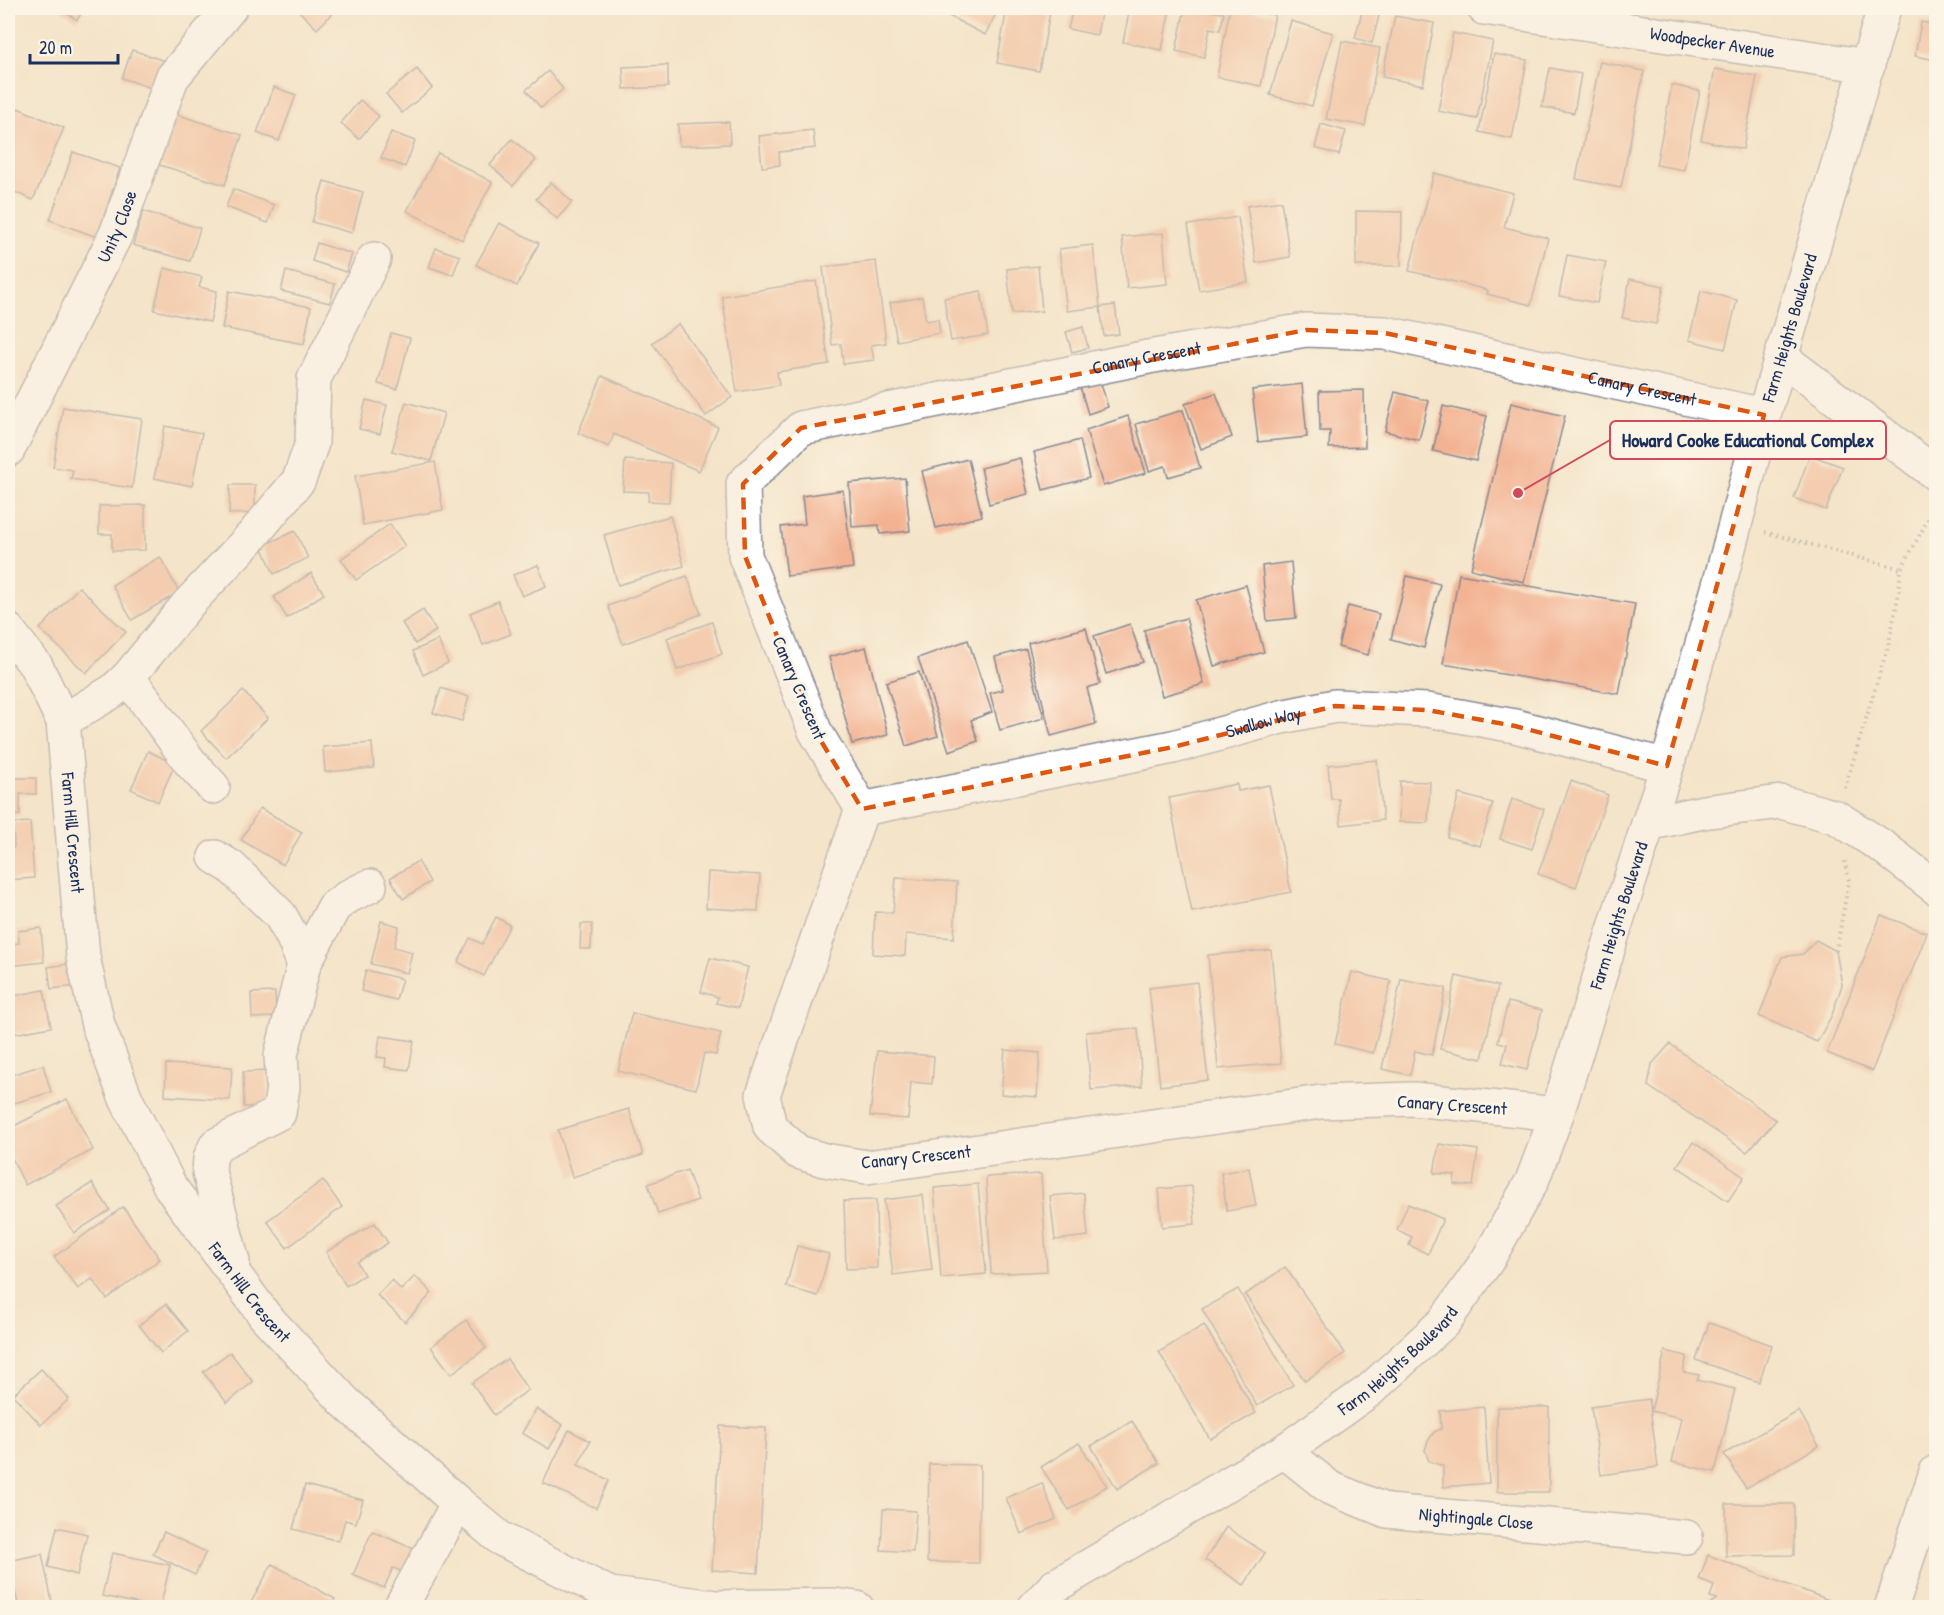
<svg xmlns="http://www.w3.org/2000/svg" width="1944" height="1615" viewBox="0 0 1944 1615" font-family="'Patrick Hand',sans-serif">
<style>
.building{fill:#f3b292}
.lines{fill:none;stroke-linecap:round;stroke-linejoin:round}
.minor-casing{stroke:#888a94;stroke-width:36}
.path{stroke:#888a94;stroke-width:4;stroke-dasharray:1.5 4.5;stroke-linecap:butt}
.minor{stroke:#fff;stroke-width:33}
.marked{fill:none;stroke:#de5710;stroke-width:4.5;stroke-dasharray:12 8;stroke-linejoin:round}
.labels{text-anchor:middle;stroke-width:6;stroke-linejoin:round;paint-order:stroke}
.street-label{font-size:18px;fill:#1b2f5e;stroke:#fcf5e5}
.leader{fill:none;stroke:#d1495b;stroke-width:2}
.callout-dot{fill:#d1495b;stroke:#fcf5e5;stroke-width:2}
.callout{fill:#fcf5e5;stroke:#d1495b;stroke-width:2}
.callout-label{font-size:20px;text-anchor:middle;font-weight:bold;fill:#1b2f5e}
</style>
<rect width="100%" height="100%" fill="#fcf5e5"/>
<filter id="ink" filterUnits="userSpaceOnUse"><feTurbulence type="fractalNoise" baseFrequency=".0167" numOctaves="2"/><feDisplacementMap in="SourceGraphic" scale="12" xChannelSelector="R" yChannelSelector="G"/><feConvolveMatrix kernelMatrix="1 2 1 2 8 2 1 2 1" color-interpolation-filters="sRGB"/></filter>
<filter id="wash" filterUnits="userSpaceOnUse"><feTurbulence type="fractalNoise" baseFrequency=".008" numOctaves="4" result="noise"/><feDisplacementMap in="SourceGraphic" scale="24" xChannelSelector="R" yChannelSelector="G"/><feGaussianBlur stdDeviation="1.35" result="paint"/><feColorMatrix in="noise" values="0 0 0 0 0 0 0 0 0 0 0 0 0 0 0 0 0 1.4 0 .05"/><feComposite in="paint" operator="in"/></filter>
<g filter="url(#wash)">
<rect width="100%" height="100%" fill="#f4e4c9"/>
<g id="blocks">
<g class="building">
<polygon points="61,8 85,8 77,20 60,9"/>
<polygon points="296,8 330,8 334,12 317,29"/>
<polygon points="946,8 999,8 985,35 943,13"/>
<polygon points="1007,8 1029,8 1050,12 1039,71 997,63"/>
<polygon points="1073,8 1102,8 1097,35 1068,29"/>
<polygon points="1130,8 1170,8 1162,50 1123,42"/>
<polygon points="1185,8 1224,13 1220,30 1210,28 1204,57 1176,51"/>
<polygon points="1230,8 1275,15 1261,86 1217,77"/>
<polygon points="1363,8 1381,8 1372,43 1355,38"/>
<polygon points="1395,16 1434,23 1423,85 1382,77"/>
<polygon points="1291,21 1333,33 1312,106 1270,95"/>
<polygon points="1921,22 1936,25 1936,60 1915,56"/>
<polygon points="1453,33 1493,41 1477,119 1438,111"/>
<polygon points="1342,41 1380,48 1365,126 1326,119"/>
<polygon points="132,50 168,62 157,90 122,78"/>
<polygon points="1494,54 1527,60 1512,139 1479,132"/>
<polygon points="1600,62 1644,71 1621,188 1576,179"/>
<polygon points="668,65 668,87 624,89 623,67"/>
<polygon points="1550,68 1581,74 1574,113 1542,107"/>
<polygon points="417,69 432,88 402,113 386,94"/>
<polygon points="1715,69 1757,76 1743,149 1701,140"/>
<polygon points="548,71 563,89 541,108 526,90"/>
<polygon points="1672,85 1700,91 1684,170 1656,165"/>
<polygon points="274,87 296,95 279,141 257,133"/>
<polygon points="360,100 379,116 359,139 341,123"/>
<polygon points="18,108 64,128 33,200 8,189 8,133"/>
<polygon points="169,112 242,135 225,185 153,163"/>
<polygon points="729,122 730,144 679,146 678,124"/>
<polygon points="1321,124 1346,131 1339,155 1315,148"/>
<polygon points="813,130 815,148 779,152 780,165 762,167 759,136"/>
<polygon points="391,132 415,141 405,167 381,158"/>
<polygon points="512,139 536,160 513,186 490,165"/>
<polygon points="73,152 120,168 97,237 50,220"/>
<polygon points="438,153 492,182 462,240 407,211"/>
<polygon points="1434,173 1513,193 1504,227 1548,238 1531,305 1487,294 1488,291 1480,288 1409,271"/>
<polygon points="324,181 363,192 352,233 312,222"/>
<polygon points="551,182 572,202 557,219 536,199"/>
<polygon points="233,189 274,205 268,223 226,207"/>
<polygon points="1281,201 1290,257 1256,263 1247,206"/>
<polygon points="143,211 200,228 190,261 133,245"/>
<polygon points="1356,211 1402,212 1401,266 1356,266"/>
<polygon points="1238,217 1248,282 1199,290 1188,225"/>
<polygon points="499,223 539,243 517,286 476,265"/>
<polygon points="1163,233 1167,284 1127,288 1122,237"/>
<polygon points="317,243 352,254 346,272 312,261"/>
<polygon points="1093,245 1100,307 1067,311 1059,249"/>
<polygon points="436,248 460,256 453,275 429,267"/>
<polygon points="1567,255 1606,262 1597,303 1559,296"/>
<polygon points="876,261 886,343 871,345 874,360 843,364 841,344 832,345 823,267"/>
<polygon points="1038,266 1042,311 1012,314 1007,269"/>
<polygon points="164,268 202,277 199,287 217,291 210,322 154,310"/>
<polygon points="286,271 335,284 330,303 281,291"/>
<polygon points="1630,279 1664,286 1656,324 1622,318"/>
<polygon points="816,281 829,364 777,372 779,385 737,392 722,296"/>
<polygon points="229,291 311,307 304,344 222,328"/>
<polygon points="981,291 988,335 951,341 944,298"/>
<polygon points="1701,291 1737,300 1725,349 1689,340"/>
<polygon points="922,297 926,321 938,319 940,333 897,341 890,303"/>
<polygon points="1115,305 1119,334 1104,336 1100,307"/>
<polygon points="678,324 732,397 706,416 652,343"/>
<polygon points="1083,327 1088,348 1072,352 1066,332"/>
<polygon points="391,333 410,338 397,389 378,384"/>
<polygon points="602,376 718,427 699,471 614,434 609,447 578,433"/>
<polygon points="1099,377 1108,407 1088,414 1079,383"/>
<polygon points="1302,384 1307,437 1258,442 1252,390"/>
<polygon points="1364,390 1365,447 1329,448 1330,431 1320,431 1319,391"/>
<polygon points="1395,392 1429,401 1419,440 1385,431"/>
<polygon points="1216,393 1232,437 1201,449 1185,404"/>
<polygon points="366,400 387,405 380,434 359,429"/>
<polygon points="406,402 444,413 431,461 392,451"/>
<polygon points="1511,403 1565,416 1524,582 1471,569"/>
<polygon points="1443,406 1487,416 1476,461 1433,451"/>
<polygon points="63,407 142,419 132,488 71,479 73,470 53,467"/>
<polygon points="1183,410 1200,468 1168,477 1165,466 1149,471 1136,424"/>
<polygon points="1128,416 1146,473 1103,486 1086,430"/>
<polygon points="165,426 202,433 192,486 154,478"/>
<polygon points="1080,440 1089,478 1043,490 1034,452"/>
<polygon points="1810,455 1843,467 1826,510 1794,498"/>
<polygon points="1020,458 1028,494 989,504 981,468"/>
<polygon points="968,459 982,516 936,528 922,471"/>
<polygon points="625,460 671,463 669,502 648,501 649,492 623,491"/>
<polygon points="435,462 443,510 363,525 355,476"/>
<polygon points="905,478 910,531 880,534 879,525 852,527 849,483"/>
<polygon points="230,485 255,485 255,513 229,514"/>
<polygon points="843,490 853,568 787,576 781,527 805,524 802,496"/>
<polygon points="145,505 145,550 112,551 112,534 99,534 99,506"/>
<polygon points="670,516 684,566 618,585 604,535"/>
<polygon points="390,524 405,546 356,580 341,559"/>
<polygon points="295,531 308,558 274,574 262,546"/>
<polygon points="160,557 179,592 132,620 112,585"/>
<polygon points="1291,562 1296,618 1267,621 1262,566"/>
<polygon points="538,565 546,586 522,596 513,575"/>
<polygon points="311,573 324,594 287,618 274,597"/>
<polygon points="1459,574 1635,604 1619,694 1443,664"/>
<polygon points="687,576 701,614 623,644 608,606"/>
<polygon points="1407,576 1440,584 1424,648 1391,639"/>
<polygon points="1246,585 1264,652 1214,666 1196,600"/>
<polygon points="79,587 126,632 86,673 40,629"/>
<polygon points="498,601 511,634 483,645 470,613"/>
<polygon points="1348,606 1379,614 1368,655 1338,647"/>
<polygon points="423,610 436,631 415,644 402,623"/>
<polygon points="1186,618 1204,684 1162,696 1144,630"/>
<polygon points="712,622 722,654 677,670 667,638"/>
<polygon points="1130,624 1143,662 1106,674 1094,636"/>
<polygon points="1086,628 1100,684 1087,688 1096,724 1051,736 1028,643"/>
<polygon points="438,640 448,663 423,675 413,651"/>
<polygon points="968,640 992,712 971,720 978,741 949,751 918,658"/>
<polygon points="866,647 888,735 852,744 829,657"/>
<polygon points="1026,649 1044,718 1000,730 990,693 1003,690 995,657"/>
<polygon points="919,672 938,736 906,746 886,682"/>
<polygon points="441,688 469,697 462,721 433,713"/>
<polygon points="243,691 268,718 226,758 201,731"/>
<polygon points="372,743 374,768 325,772 323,747"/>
<polygon points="148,751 175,764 158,802 131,789"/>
<polygon points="1377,760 1383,820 1341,825 1339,799 1331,799 1328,765"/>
<polygon points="8,778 36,778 36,794 20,794 20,815 8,816"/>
<polygon points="1400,781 1430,782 1428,823 1399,822"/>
<polygon points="1571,781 1608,795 1576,887 1538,874"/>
<polygon points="1237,784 1238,791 1269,785 1291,892 1192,912 1169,798"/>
<polygon points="1459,794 1493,803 1480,846 1447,837"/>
<polygon points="1512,799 1544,809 1532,849 1500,839"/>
<polygon points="260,808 302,832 283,865 241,840"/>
<polygon points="30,822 34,878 8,880 8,848 14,847 13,823"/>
<polygon points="418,861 430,882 403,899 390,878"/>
<polygon points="708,872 760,875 758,911 706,908"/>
<polygon points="896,878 957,882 954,938 906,934 905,956 873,954 875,912 893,913"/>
<polygon points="1881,915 1927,933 1872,1071 1827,1053"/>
<polygon points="496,917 510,925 484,976 458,962 470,938 482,944"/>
<polygon points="381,921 399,926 394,947 412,952 407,973 371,964"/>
<polygon points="581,924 592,924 591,949 580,949"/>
<polygon points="41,928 44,962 8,966 8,944 19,943 18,931"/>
<polygon points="1816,940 1836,951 1842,985 1832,1015 1817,1042 1759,1016 1782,957 1803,954"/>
<polygon points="1271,950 1281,1063 1218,1069 1208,955"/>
<polygon points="710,958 748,967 738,1008 716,1003 718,997 701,992"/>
<polygon points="74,963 77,986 51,989 48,967"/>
<polygon points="366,970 402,979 396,1000 361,991"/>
<polygon points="1352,972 1391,981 1373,1053 1335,1044"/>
<polygon points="1456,976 1498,986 1482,1059 1440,1049"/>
<polygon points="1401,979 1446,988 1432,1055 1415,1051 1410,1075 1382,1069"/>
<polygon points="1197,982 1208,1080 1160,1086 1149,988"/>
<polygon points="44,990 51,1027 8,1035 8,997"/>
<polygon points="275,992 276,1017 252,1018 251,993"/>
<polygon points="1508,1002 1542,1010 1527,1070 1502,1064 1507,1044 1498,1042"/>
<polygon points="632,1013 721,1033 716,1055 704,1053 696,1089 618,1071"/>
<polygon points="1138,1028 1142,1086 1091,1090 1086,1032"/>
<polygon points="380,1036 414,1041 409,1070 385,1067 386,1058 377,1057"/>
<polygon points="1670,1044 1776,1120 1747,1152 1648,1086 1652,1064"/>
<polygon points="1005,1050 1040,1053 1037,1097 1001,1094"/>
<polygon points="877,1051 934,1056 932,1084 911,1082 908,1119 870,1116"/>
<polygon points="166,1064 232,1067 230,1100 165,1096"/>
<polygon points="43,1065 51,1092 8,1105 8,1076"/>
<polygon points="267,1071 268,1107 244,1107 243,1072"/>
<polygon points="67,1099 93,1150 25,1185 8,1150 8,1129"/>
<polygon points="629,1109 643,1155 572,1177 558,1130"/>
<polygon points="1693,1142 1744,1177 1728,1201 1677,1166"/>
<polygon points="1439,1144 1478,1150 1473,1186 1454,1184 1455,1175 1434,1173"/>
<polygon points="1249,1168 1256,1206 1227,1211 1221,1173"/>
<polygon points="687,1170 698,1200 658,1214 648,1184"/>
<polygon points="1041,1174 1047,1271 991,1274 986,1177"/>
<polygon points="323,1180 342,1207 287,1248 267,1221"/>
<polygon points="92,1183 110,1210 74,1233 56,1206"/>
<polygon points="978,1184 986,1274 941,1278 934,1188"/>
<polygon points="1192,1186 1195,1224 1162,1227 1159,1189"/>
<polygon points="1084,1193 1088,1236 1055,1240 1050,1196"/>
<polygon points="923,1195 932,1270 893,1275 884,1200"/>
<polygon points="876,1200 877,1268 846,1269 844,1201"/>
<polygon points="1408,1204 1443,1219 1428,1254 1409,1245 1412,1237 1397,1230"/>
<polygon points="123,1207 160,1259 107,1299 92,1279 78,1289 54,1257"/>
<polygon points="375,1223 388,1243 357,1262 364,1275 346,1286 326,1252"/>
<polygon points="797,1246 829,1254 818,1296 786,1287"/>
<polygon points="1285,1267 1345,1353 1305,1381 1245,1295"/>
<polygon points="415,1276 432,1293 405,1322 377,1295 392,1280 401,1290"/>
<polygon points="1238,1289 1293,1385 1257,1406 1202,1309"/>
<polygon points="166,1304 188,1331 161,1353 139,1325"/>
<polygon points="466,1320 486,1348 451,1374 431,1347"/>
<polygon points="1709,1323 1772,1345 1759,1382 1696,1360"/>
<polygon points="1204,1325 1256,1413 1210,1439 1159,1352"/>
<polygon points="1665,1351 1687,1356 1683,1372 1699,1375 1697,1380 1735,1389 1715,1472 1672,1462 1682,1418 1651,1411"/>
<polygon points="230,1352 253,1382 227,1403 203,1372"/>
<polygon points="507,1359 528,1390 494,1415 472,1383"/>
<polygon points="41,1369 69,1399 41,1425 13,1395"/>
<polygon points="1649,1399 1658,1467 1601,1475 1591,1407"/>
<polygon points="1484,1407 1489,1483 1443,1487 1443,1466 1429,1461 1425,1450 1428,1441 1434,1432 1441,1429 1440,1411"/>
<rect x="1497" y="1407" width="52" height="85"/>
<polygon points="536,1409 563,1425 549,1449 522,1433"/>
<polygon points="1799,1411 1819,1446 1746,1488 1724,1454"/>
<polygon points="1132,1421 1159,1463 1117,1489 1091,1446"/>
<polygon points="720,1426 766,1428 758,1573 712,1570"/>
<polygon points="569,1430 590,1441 578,1465 609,1480 596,1508 543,1483"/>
<polygon points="1079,1443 1107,1486 1069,1510 1041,1467"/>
<polygon points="929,1464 980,1465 979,1563 927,1562"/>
<polygon points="1042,1483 1056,1519 1021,1534 1006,1498"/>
<polygon points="305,1485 363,1500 356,1523 345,1520 339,1541 293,1529"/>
<polygon points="1726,1504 1794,1504 1794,1555 1726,1556"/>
<polygon points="883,1509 916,1511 913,1552 881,1550"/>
<polygon points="57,1527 87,1534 77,1575 48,1567"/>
<polygon points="1226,1527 1265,1553 1244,1585 1205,1560"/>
<polygon points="372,1531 414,1549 403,1572 393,1568 384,1588 353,1575"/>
<polygon points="164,1532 206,1552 195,1575 153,1554"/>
<polygon points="112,1553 170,1565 160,1608 102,1596"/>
<polygon points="42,1554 53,1606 19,1608 8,1561"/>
<polygon points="1708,1555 1734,1565 1851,1608 1740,1608 1735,1606 1736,1608 1703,1608 1717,1599 1710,1597 1714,1586 1699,1580"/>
<polygon points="272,1564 335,1599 330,1608 248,1608"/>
<polygon points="1380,1600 1422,1603 1422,1608 1379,1608"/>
</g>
</g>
</g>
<g filter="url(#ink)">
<use href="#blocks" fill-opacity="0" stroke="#888a94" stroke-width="1.5"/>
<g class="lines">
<g class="minor-casing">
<g id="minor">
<path id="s1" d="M1484,8l384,58"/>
<polyline points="1782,358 1936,474"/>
<path id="s2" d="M8,450l108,-216 56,-156 58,-70"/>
<path id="s3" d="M8,630l28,36 27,55 20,236 15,68 28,74 45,89 94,128 80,86 113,101 43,36 109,55 106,13 118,-2 23,3"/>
<polyline points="128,677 190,762 213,787"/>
<polyline points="63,721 113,691 128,677 188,604 252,536 299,480 312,443 314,379 374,259"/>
<path id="s4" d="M862,809l311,-62 108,-30 54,-11 92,4 88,16 152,40"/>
<polyline points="1648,824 1703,812 1781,802 1836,817 1883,847 1936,888"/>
<polyline points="215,857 231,867 280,915 293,938 304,964"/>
<path id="s5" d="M1557,1114l-144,-15 -92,3 -454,65 -43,-7 -26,-8 -28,-25 -7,-32 99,-286 -47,-78 -70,-175 -2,-72 58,-56 347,-71 158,-27 79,3 379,82"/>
<polyline points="233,1262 209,1172 210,1158 216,1145 279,1113 283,1087 281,1055 304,964 334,907 349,896 370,886"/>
<path id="s6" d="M1284,1451l46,37 57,23 299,26"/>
<polyline points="400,1608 458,1503"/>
<path id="s7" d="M1034,1608l21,-22 229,-135 86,-61 74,-68 43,-61 45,-80 25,-67 62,-200 48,-148 54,-188 43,-163 120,-407"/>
<polyline points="1891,1608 1936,1472"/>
</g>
</g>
<g class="path">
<polyline points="1765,532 1901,569"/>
<polyline points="1845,788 1889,643 1898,597 1901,569 1936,505"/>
<polyline points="1836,951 1849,881 1844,859"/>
</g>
<use href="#minor" class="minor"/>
</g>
</g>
<path d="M0 0H1944V1615H0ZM1306,330l79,3 379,82 -97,351 -152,-40 -88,-16 -92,-4 -162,41 -311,62 -47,-78 -70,-175 -2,-72 58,-56z" fill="#f4e4c9" fill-opacity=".55" fill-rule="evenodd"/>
<path class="marked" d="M1306,330l79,3 379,82 -97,351 -152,-40 -88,-16 -92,-4 -162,41 -311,62 -47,-78 -70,-175 -2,-72 58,-56z"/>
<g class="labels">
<g class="street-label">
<text dy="6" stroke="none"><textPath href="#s1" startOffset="231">Woodpecker Avenue</textPath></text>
<text dy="6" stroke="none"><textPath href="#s2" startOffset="249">Unity Close</textPath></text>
<text dy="6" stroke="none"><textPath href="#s7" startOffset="1560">Farm Heights Boulevard</textPath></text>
<text dy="6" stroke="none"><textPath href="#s5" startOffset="1924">Canary Crescent</textPath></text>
<text dy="6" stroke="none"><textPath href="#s5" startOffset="2428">Canary Crescent</textPath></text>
<text transform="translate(799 688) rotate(67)" y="6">Canary Crescent</text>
<text dy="6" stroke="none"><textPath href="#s4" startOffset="411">Swallow Way</textPath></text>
<text dy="6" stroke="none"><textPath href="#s3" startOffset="219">Farm Hill Crescent</textPath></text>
<text dy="6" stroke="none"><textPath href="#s7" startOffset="948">Farm Heights Boulevard</textPath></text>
<text transform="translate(1452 1105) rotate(4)" y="6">Canary Crescent</text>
<text transform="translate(916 1157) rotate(-6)" y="6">Canary Crescent</text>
<text dy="6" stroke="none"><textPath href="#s3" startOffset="723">Farm Hill Crescent</textPath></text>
<text dy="6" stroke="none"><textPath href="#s7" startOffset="442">Farm Heights Boulevard</textPath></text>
<text dy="6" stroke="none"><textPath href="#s6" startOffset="210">Nightingale Close</textPath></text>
</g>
</g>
<path class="leader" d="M1518 493L1610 440"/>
<circle class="callout-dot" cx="1518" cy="493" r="6"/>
<rect class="callout" x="1610" y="421" width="276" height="38" rx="6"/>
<g class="callout-label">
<text x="1748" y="447">Howard Cooke Educational Complex</text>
</g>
<rect width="1944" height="1615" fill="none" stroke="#fcf5e5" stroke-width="30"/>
<path d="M30 54v9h88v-9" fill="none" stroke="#1b2f5e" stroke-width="3"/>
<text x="39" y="54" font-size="18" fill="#1b2f5e" stroke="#fcf5e5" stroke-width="4.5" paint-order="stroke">20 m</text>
</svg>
